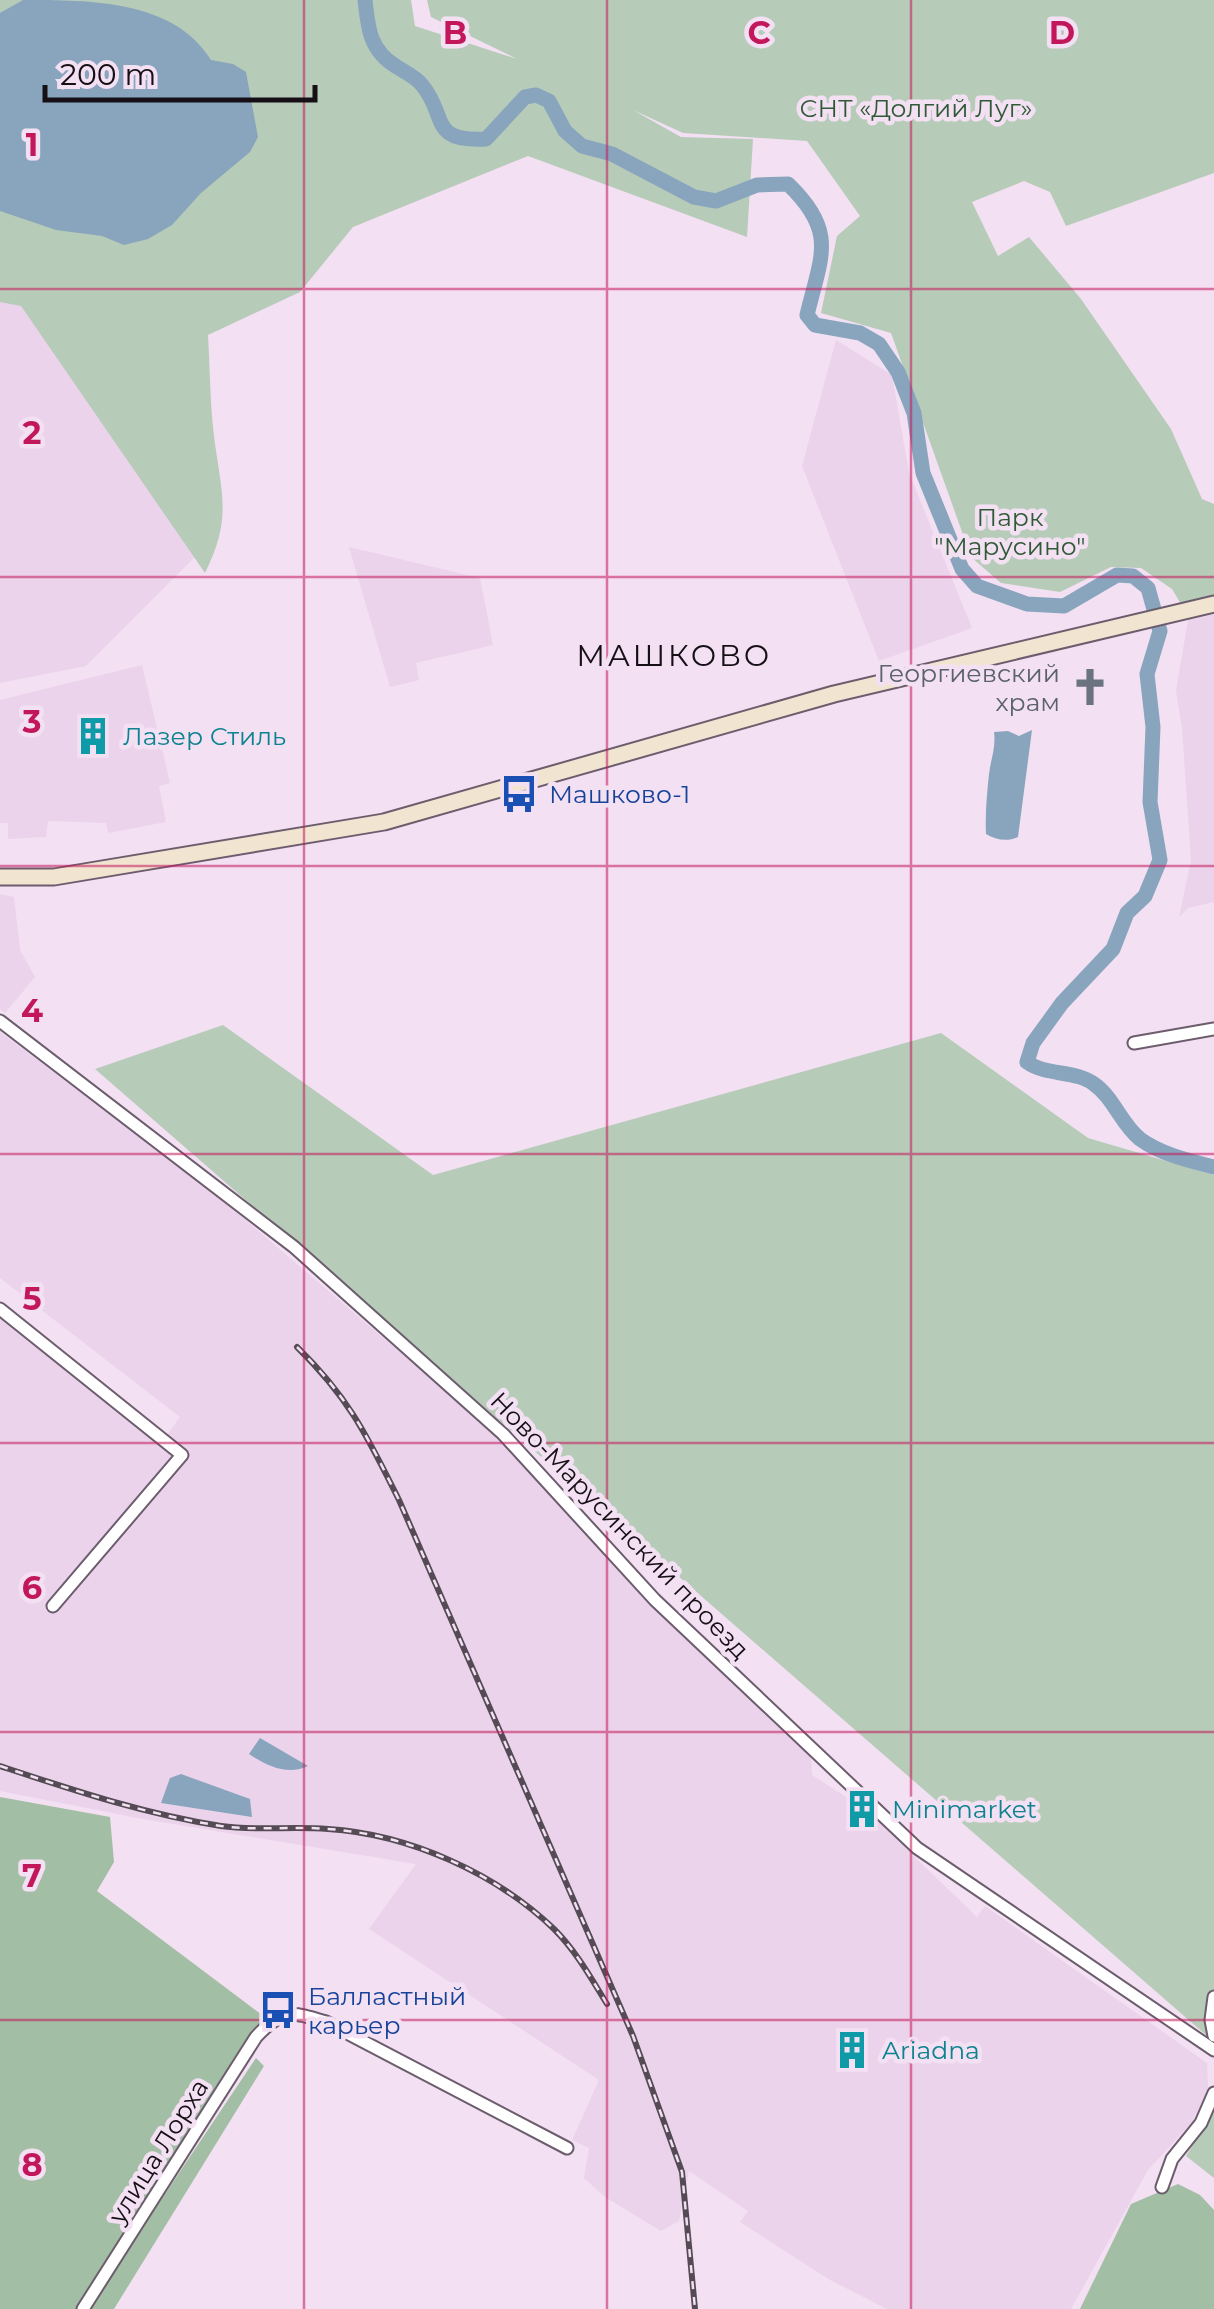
<svg xmlns="http://www.w3.org/2000/svg" width="1214" height="2309" viewBox="0 0 1214 2309" font-family="Montserrat,sans-serif">
<style>
.built{fill:#ebd3eb}
.green{fill:#b7cbb9}
.forest{fill:#a2bea4}
.water{fill:#89a5bd}
.lines{fill:none;stroke-linecap:round;stroke-linejoin:round}
.river{stroke:#89a5bd;stroke-width:15}
.street-casing{stroke:#6c5d6d;stroke-width:15}
.secondary-casing{stroke:#6c5d6d;stroke-width:19}
.street{stroke:#fff;stroke-width:11}
.secondary{stroke:#f1e5d2;stroke-width:15}
.rail-casing{stroke:#544b54;stroke-width:6}
.rail{stroke:#f3e0f3;stroke-width:2.5;stroke-dasharray:8;stroke-linecap:butt}
.grid{fill:none;stroke:#c2185b;stroke-width:2.5;stroke-opacity:0.55}
.labels{text-anchor:middle;stroke-width:9;stroke-linejoin:round;paint-order:stroke}
.park-label{font-size:25px;fill:#305a36;stroke:#f3e0f3}
.worship-label{font-size:25px;fill:#5b616d;stroke:#f3e0f3;text-anchor:end}
.culture-label{font-size:25px;fill:#0d838f;stroke:#f3e0f3;text-anchor:start}
.transit-label{font-size:25px;fill:#164399;stroke:#f3e0f3;text-anchor:start}
.street-label{font-size:25px;fill:#161016;stroke:#f3e0f3}
.quarter-label{font-size:30px;letter-spacing:2.5px;fill:#161016;stroke:#f3e0f3}
.grid-label{font-size:32px;text-anchor:middle;font-weight:bold;fill:#c2185b;stroke:#f3e0f3;stroke-width:9;stroke-linejoin:round;paint-order:stroke}
</style>
<rect width="100%" height="100%" fill="#f3e0f3"/>
<g class="built">
<polygon points="0,298 23,303 195,557 86,666 0,683"/>
<polygon points="836,340 892,375 909,473 972,628 879,661 802,466"/>
<polygon points="349,547 480,578 493,645 416,663 419,680 390,687"/>
<polygon points="1214,613 1214,902 1188,908 1179,917 1191,860 1182,728 1176,691 1188,620"/>
<polygon points="142,665 170,783 159,786 166,822 108,833 106,823 48,821 46,837 8,839 8,823 0,823 0,700"/>
<polygon points="0,894 14,897 20,950 35,977 5,1013 0,1009"/>
<polygon points="0,1032 207,1187 499,1437 811,1754 812,1775 866,1810 977,1917 985,1906 1207,2063 1208,2088 1193,2121 1148,2170 1071,2309 887,2309 830,2280 740,2222 748,2211 689,2171 679,2221 661,2231 605,2197 584,2178 589,2148 572,2140 599,2080 369,1929 416,1864 143,1819 0,1791 0,1312 165,1438 180,1417 0,1278"/>
</g>
<g class="green">
<path d="M0,0h411l4,26 102,33 -86,-42 -4,-17h787v173l-148,53 -16,-34 -26,-11 -52,21 26,54 31,-19 52,62 90,130 31,70 12,5v91l-33,9 -9,-15 -31,-21 -30,-1 -51,25 -59,-9 -30,-26 -80,-224 -70,-20 16,-77 23,-20 -53,-75 -124,-8 -50,-23 48,27 72,2 -6,98 -219,-81 -175,71 -53,65 -92,43c2,33 2,68 6,101 7,57 19,81 -9,137l-184,-267 -21,-4z"/>
<polygon points="223,1025 433,1175 941,1033 1088,1138 1214,1175 1214,2042 95,1069"/>
<polygon points="1214,2109 1214,2178 1186,2156"/>
</g>
<g class="forest">
<polygon points="0,1797 110,1817 114,1862 97,1891 266,2018 76,2309 0,2309"/>
<polygon points="256,2058 264,2066 114,2309 88,2309"/>
<polygon points="1178,2184 1200,2195 1214,2210 1214,2309 1080,2309 1131,2204"/>
</g>
<g class="water">
<path d="M23,0c68,0 151,0 188,60l22,4 13,8 12,65 -8,15 -49,41 -29,32 -24,14 -24,6 -22,-9 -46,-6 -56,-19v-198z"/>
<path d="M1032,730l-14,107c-11,5 -22,3 -32,-3 -1,-20 1,-41 3,-60 2,-16 7,-26 5,-42l14,-1 11,5z"/>
<path d="M260,1738l48,28c-20,10 -41,0 -59,-12z"/>
<polygon points="181,1774 250,1799 252,1817 161,1803 170,1778"/>
</g>
<g class="lines">
<path class="river" d="M365,0c3,29 5,51 32,67 8,5 19,10 25,18 26,31 6,57 64,54l39,-42 11,-2 13,6 16,30 17,15 30,8 82,43 22,4 41,-16 31,-1c50,48 33,72 19,131l8,10 45,8 19,11 19,28 16,41 9,60 39,96 15,17 50,18 37,2 53,-31 16,1 15,12 12,43 -13,43 6,53 -3,75 10,58 -15,36 -18,17 -14,36 -51,54 -29,40 -6,19c19,14 49,8 67,22 20,14 27,40 46,55 20,15 50,22 74,28"/>
<g class="street-casing">
<g id="street">
<polyline points="0,1021 294,1247 503,1434 655,1600 917,1848 1214,2050"/>
<polyline points="1134,1043 1214,1029"/>
<polyline points="0,1309 182,1455 53,1606"/>
<polyline points="1214,1997 1211,2020 1214,2036"/>
<polyline points="1162,2187 1172,2159 1201,2123 1214,2093"/>
<path d="M83,2309l173,-272c26,-28 35,-26 70,-15l241,126"/>
</g>
</g>
<g class="secondary-casing">
<polyline id="secondary" points="0,877 54,877 384,822 834,694 1214,604"/>
</g>
<use href="#street" class="street"/>
<use href="#secondary" class="secondary"/>
<g class="rail-casing">
<g id="rail">
<path d="M297,1347c53,52 70,89 102,153l234,536 49,136 13,137"/>
<path d="M0,1766c73,24 144,48 221,60 35,5 71,0 107,3 80,5 168,44 226,100 22,22 37,49 53,75"/>
</g>
</g>
<use href="#rail" class="rail"/>
</g>
<path class="grid" d="M304,0v2309M607,0v2309M911,0v2309M0,289h1214M0,577h1214M0,866h1214M0,1154h1214M0,1443h1214M0,1732h1214M0,2020h1214"/>
<defs>
<g id="church-bare" transform="scale(3)"><path d="M-1.2-6h2.4v3.5h3.3v2.4h-3.3V6h-2.4V-.1h-3.3v-2.4h3.3Z" fill="#6b7280" stroke="#f3e0f3" stroke-width="2.5" paint-order="stroke"/></g>
<g id="building-bare" transform="scale(3)"><path d="M-4-6H4V6H1V3H-1V6H-4ZM-2.5-4.3h1.7v1.8h-1.7ZM.8-4.3h1.7v1.8H.8ZM-2.5-1h1.7V.8h-1.7ZM.8-1h1.7V.8H.8Z" fill="#0f9aa8" stroke="#f3e0f3" stroke-width="2.5" paint-order="stroke"/></g>
<g id="bus-bare" transform="scale(3)"><path d="M-5-6H5V4H4V6H2V4H-2V6H-4V4H-5ZM-3.5-4V0h7V-4ZM-3.5 1.2v1.5H-2V1.2ZM2 1.2v1.5H3.5V1.2Z" fill="#1a4fb4" stroke="#f3e0f3" stroke-width="2.5" paint-order="stroke"/></g>
</defs>
<g fill-rule="evenodd">
<use href="#church-bare" x="1090" y="687"/>
<use href="#building-bare" x="93" y="736"/>
<use href="#bus-bare" x="519" y="794"/>
<use href="#building-bare" x="862" y="1809"/>
<use href="#bus-bare" x="278" y="2010"/>
<use href="#building-bare" x="852" y="2050"/>
</g>
<g class="labels">
<g class="park-label">
<text x="916" y="117">СНТ «Долгий Луг»</text>
<text x="1010" y="526">Парк<tspan x="1010" dy="29">"Марусино"</tspan></text>
</g>
<g class="worship-label">
<text x="1060" y="682">Георгиевский<tspan x="1060" dy="29">храм</tspan></text>
</g>
<g class="culture-label">
<text x="123" y="745">Лазер Стиль</text>
<text x="892" y="1818">Minimarket</text>
<text x="882" y="2059">Ariadna</text>
</g>
<g class="transit-label">
<text x="549" y="803">Машково-1</text>
<text x="308" y="2005">Балластный<tspan x="308" dy="29">карьер</tspan></text>
</g>
<g class="street-label">
<text transform="translate(620 1525) rotate(46)" y="9">Ново-Марусинский проезд</text>
<text transform="translate(158 2151) rotate(-58)" y="9">улица Лорха</text>
</g>
<g class="quarter-label">
<text x="674" y="666">МАШКОВО</text>
</g>
</g>
<g class="grid-label">
<text x="455" y="44">B</text>
<text x="759" y="44">C</text>
<text x="1062" y="44">D</text>
<text x="32" y="156">1</text>
<text x="32" y="444">2</text>
<text x="32" y="733">3</text>
<text x="32" y="1022">4</text>
<text x="32" y="1310">5</text>
<text x="32" y="1599">6</text>
<text x="32" y="1887">7</text>
<text x="32" y="2176">8</text>
</g>
<path d="M45 85v15h270v-15" fill="none" stroke="#161016" stroke-width="5"/>
<text x="60" y="85" font-size="30" fill="#161016" stroke="#f3e0f3" stroke-width="8" paint-order="stroke">200 m</text>
</svg>
